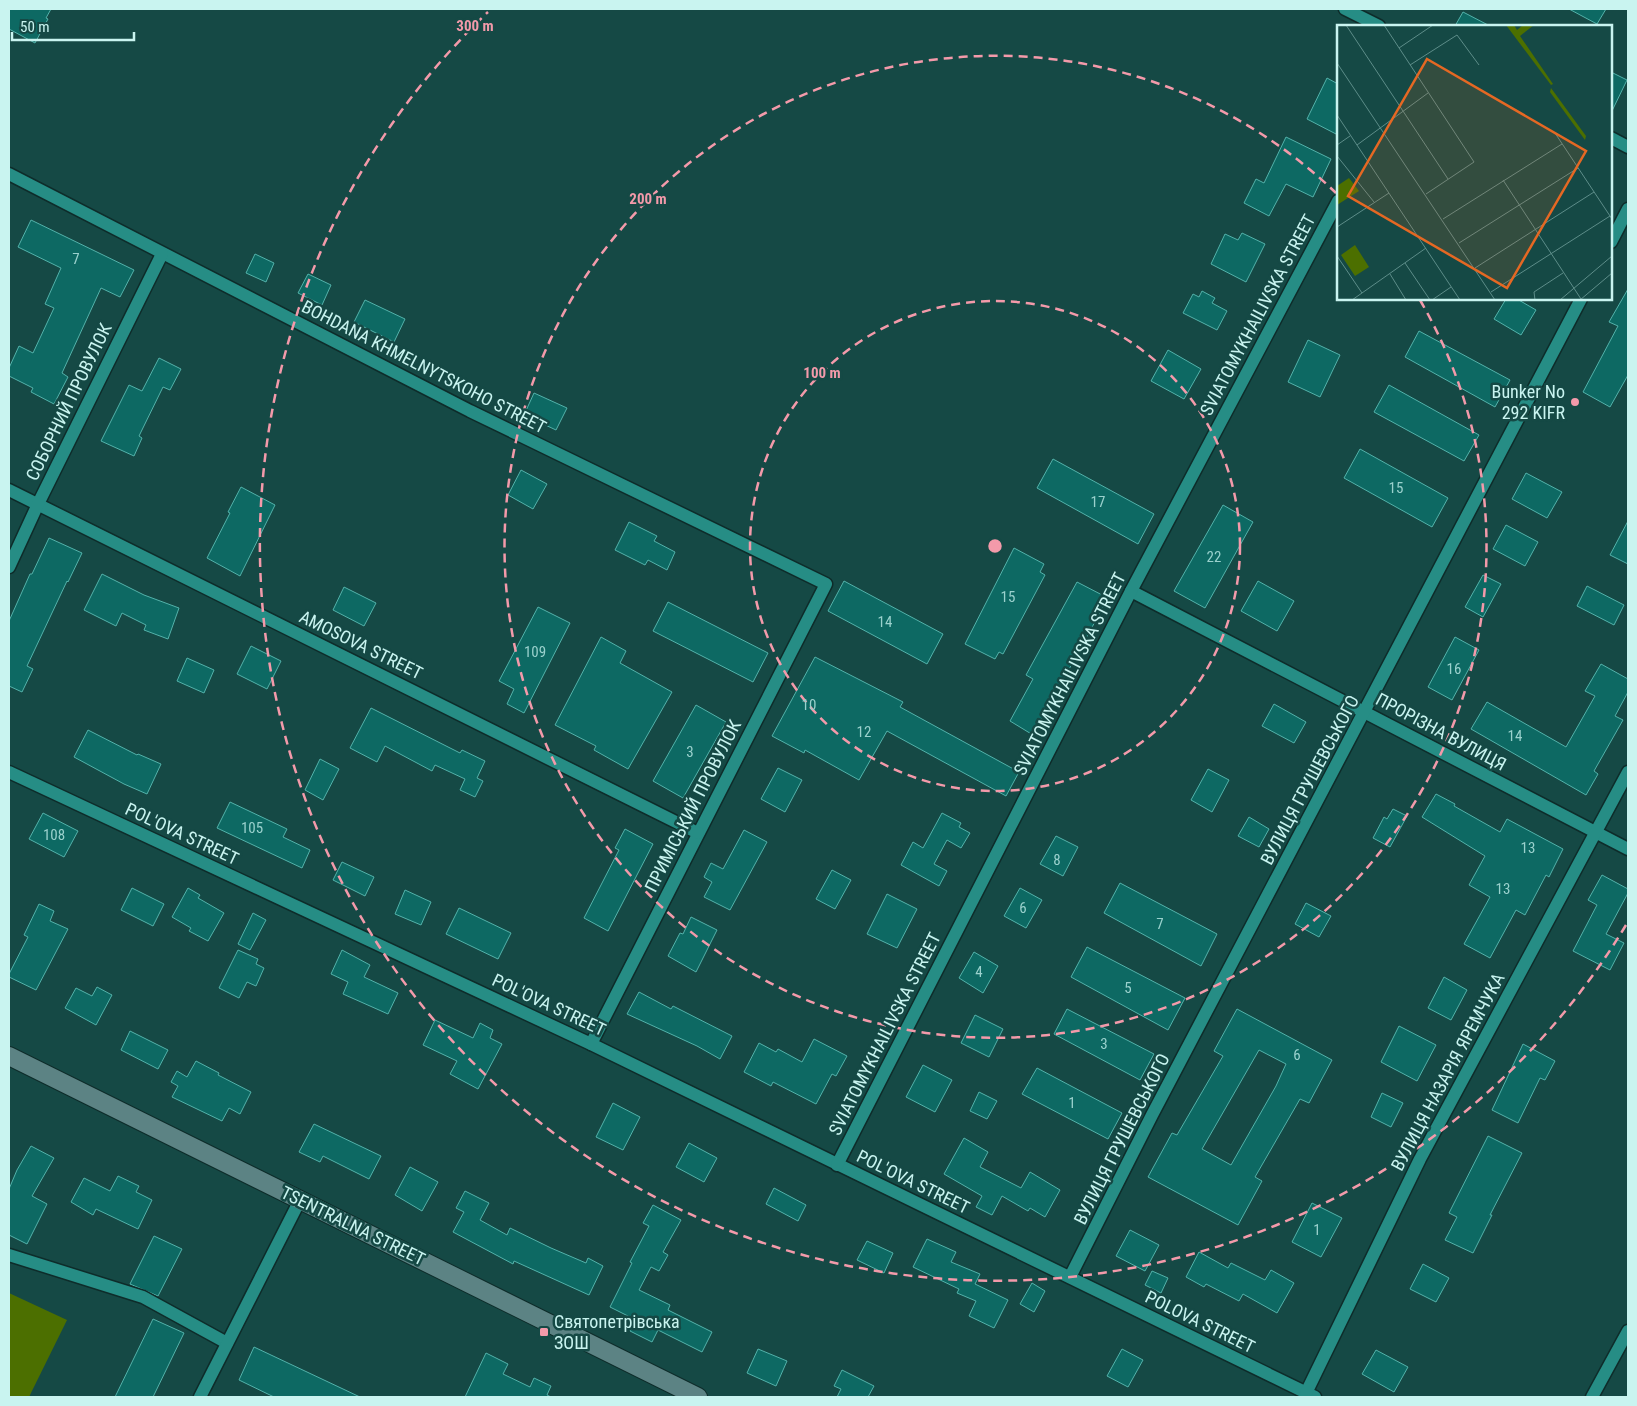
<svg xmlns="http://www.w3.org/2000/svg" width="1637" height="1406" viewBox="0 0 1637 1406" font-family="'Roboto Condensed',sans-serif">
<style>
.green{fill:#4c6f00}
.building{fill:#0d6963;stroke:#53b2aa;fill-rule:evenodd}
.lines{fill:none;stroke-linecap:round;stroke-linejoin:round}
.minor-casing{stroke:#0e2c2a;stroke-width:15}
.secondary-casing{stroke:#0e2c2a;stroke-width:20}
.minor{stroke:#268d85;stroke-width:12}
.secondary{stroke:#5c8384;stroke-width:18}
.ring{fill:none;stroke:#f39aaa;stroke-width:2.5;stroke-dasharray:9 6}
.poi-dot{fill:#f39aaa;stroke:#154945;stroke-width:2}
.labels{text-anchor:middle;stroke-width:5;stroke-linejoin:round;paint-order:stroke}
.number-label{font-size:15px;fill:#9ad1cd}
.street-label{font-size:18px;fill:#c9f4f0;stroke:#154945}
.poi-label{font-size:18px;fill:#c9f4f0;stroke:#154945;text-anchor:end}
.inset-road{fill:none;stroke:#5d8d89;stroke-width:1}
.view{fill:#e56823;fill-opacity:0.15;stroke:#e56823;stroke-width:2.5}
.inset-edge{fill:none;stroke:#c9f4f0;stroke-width:2.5}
.centre{fill:#f39aaa;stroke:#154945;stroke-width:2.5}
.ring-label{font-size:15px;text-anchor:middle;font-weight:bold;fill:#f39aaa;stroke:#154945;stroke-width:5;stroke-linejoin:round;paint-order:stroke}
</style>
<rect width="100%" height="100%" fill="#154945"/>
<polygon class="green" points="9,1293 67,1320 29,1397 9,1397"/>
<g class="building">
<polygon points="9,9 51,9 46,18 48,19 35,43 9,29"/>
<polygon points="1569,9 1606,9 1597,24"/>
<polygon points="1463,12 1490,26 1455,26"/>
<polygon points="1611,72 1627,80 1611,113"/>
<polygon points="1327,78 1338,84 1338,135 1307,119"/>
<polygon points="1286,137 1331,159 1313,197 1286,184 1269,216 1244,203 1256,179 1264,183"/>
<polygon points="31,220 134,270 120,297 101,288 62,373 68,377 54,404 31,392 33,388 9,376 9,368 19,346 33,353 54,308 45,304 61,268 18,247"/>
<polygon points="1242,233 1265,244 1246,282 1211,264 1225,234 1238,240"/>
<polygon points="255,254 274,263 266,282 246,273"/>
<polygon points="308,274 331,285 322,305 298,293"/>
<polygon points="1628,289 1628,375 1610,407 1583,392 1618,326 1609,322"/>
<polygon points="1202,291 1215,298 1212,303 1227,311 1217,330 1183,313 1193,294 1199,297"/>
<polygon points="1506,299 1517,299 1536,310 1521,335 1494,319"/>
<polygon points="365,300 405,319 394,342 354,322"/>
<polygon points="1419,331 1510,380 1495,407 1405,357"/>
<polygon points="1308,340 1340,355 1320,397 1288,382"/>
<polygon points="1168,350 1201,369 1184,399 1151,381"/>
<polygon points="159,358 181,369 170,390 163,387 139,436 142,438 134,456 101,441 129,385 142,391"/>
<polygon points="1389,385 1479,435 1464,461 1374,412"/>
<polygon points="534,393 567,408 556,430 524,415"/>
<polygon points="1360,449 1448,498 1432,527 1344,478"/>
<polygon points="1053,459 1154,514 1138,544 1037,488"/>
<polygon points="521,470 547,484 533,509 508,495"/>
<polygon points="1526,473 1562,492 1547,518 1512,499"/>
<polygon points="241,487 275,505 240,576 207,558 230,513 228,512"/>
<polygon points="1223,505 1253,522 1205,608 1174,591"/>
<polygon points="1628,521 1628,564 1610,555"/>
<polygon points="629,522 657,536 654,541 675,552 667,570 648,560 645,565 615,550"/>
<polygon points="1506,525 1538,542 1525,566 1493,549"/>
<polygon points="49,538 82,553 68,582 67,581 27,666 33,669 22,692 9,686 9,621 30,574 32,574"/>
<polygon points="1014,548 1044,564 1040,572 1045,575 1003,654 999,652 995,659 965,644"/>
<polygon points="102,574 144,595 179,608 168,639 144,630 146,625 122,613 116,626 84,610"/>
<polygon points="1483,575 1501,584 1483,617 1465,607"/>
<polygon points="844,581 943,634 927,664 828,611"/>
<polygon points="1258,581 1294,601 1277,631 1241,611"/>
<polygon points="1077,582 1108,598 1033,735 1010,721 1033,679 1026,675"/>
<polygon points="1587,586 1624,605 1614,625 1577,606"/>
<polygon points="344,587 376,603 364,626 333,610"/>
<polygon points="668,602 768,653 753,682 653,631"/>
<polygon points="538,607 570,623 524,713 507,704 514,689 499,681"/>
<polygon points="601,637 626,651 620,663 672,692 628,769 594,750 596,746 555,725"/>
<polygon points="1455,637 1479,650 1452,700 1428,687"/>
<polygon points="251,646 281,661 267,689 237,674"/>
<polygon points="815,657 903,702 900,707 1019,772 1006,796 887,731 859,780 805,750 804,753 772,736"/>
<polygon points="187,658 214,670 204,693 177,681"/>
<polygon points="1601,664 1628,679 1628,692 1615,716 1623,720 1594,771 1598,774 1586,795 1471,729 1487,702 1566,747 1595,696 1585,691"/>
<polygon points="1274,704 1306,722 1294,743 1262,726"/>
<polygon points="696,705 726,722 683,798 653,781"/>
<polygon points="371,708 460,753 462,750 485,761 477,778 483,781 475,797 460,790 465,779 435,765 432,771 385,746 377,762 350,748"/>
<polygon points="88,730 137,755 138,754 161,764 147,794 124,784 74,757"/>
<polygon points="320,759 339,769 323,800 305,790"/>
<polygon points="778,768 802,780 785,812 761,799"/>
<polygon points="1208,769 1229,780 1212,812 1191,800"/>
<polygon points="1436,794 1455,804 1454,806 1500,832 1507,819 1563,849 1549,877 1546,875 1525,915 1516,910 1490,958 1464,944 1490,897 1469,885 1485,856 1422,817"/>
<polygon points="230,802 287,829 283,837 310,850 302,868 217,828"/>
<polygon points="1393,809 1407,816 1390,847 1373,838 1384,817 1387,819"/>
<polygon points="43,813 78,831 64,857 29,839"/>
<polygon points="942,813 961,823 959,827 970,833 961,848 947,840 934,864 947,871 939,886 901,865 913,842 923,848"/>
<polygon points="1249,817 1269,829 1259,847 1238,836"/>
<polygon points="625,829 653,844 608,931 584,918 619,850 615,848"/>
<polygon points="744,830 767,842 730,910 704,897 712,882 704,877 711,863 723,869"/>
<polygon points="1056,836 1078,847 1063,876 1040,864"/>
<polygon points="342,862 374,877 365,896 333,880"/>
<polygon points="832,870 851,880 835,909 816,899"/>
<polygon points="1602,875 1628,889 1628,893 1606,934 1624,943 1610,970 1573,951 1597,905 1588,900"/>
<polygon points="1120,883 1217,934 1201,966 1104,913"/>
<polygon points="132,888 164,904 153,926 121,910"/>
<polygon points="188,888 200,895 198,898 224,913 208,941 189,931 191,928 172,917"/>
<polygon points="1020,888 1042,900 1026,928 1004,916"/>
<polygon points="405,890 431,902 421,925 395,914"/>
<polygon points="887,894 917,909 897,948 867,934"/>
<polygon points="1306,903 1331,916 1319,937 1295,924"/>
<polygon points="39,904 54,911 50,921 68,929 36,990 9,977 9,974 28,937 24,935"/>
<polygon points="459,908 511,933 498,959 446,934"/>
<polygon points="253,913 266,920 250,950 238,944"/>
<polygon points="691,917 717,930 696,972 668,956 680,933 683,934"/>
<polygon points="1087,947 1185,998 1168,1030 1071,977"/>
<polygon points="238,950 258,959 256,964 264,968 256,986 247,982 239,998 219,988"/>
<polygon points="342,950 370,965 364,977 398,993 388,1014 343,994 348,982 331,974"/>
<polygon points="974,952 998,966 983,993 959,978"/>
<polygon points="1444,977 1467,990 1451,1020 1428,1008"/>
<polygon points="97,987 112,995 96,1025 65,1008 76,988 92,996"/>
<polygon points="639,992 671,1009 673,1006 732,1036 720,1059 697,1046 627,1014"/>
<polygon points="1067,1009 1154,1054 1140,1080 1054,1034"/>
<path d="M1237,1009l95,51 -23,43 -9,-4 -45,78 7,4 -24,44 -90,-48 24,-44 5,2 46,-79 -9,-5zM1259,1050l27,14 -10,22 -45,79 -29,-16z"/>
<polygon points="975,1015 1003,1029 989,1057 961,1043"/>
<polygon points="435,1020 473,1038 480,1023 493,1030 490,1038 502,1044 478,1089 450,1074 457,1061 423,1045"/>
<polygon points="1399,1026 1436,1045 1417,1081 1381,1062"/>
<polygon points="130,1031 168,1050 158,1069 121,1050"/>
<polygon points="814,1039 847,1056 836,1076 832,1074 816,1104 773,1082 771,1086 744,1072 759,1043 776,1052 778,1049 802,1062"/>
<polygon points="1523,1044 1555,1061 1545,1080 1540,1078 1518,1123 1492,1110"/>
<polygon points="196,1061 219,1073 218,1075 251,1092 240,1114 229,1108 222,1121 172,1097 178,1086 171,1082 177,1071 187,1077"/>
<polygon points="923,1065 952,1080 935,1112 906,1097"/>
<polygon points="1037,1068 1122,1113 1108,1139 1022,1094"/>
<polygon points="979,1092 997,1101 987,1119 970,1111"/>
<polygon points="1382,1093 1403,1103 1391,1127 1371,1117"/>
<polygon points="613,1103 640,1117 623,1150 596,1137"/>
<polygon points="314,1124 381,1156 369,1179 323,1156 320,1162 299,1152"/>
<polygon points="1488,1136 1522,1153 1490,1215 1492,1215 1473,1253 1445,1240 1457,1217 1449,1213"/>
<polygon points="964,1138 988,1152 980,1167 1021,1188 1030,1172 1060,1190 1045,1217 1030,1208 1028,1211 1002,1196 992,1215 976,1207 982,1196 944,1174"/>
<polygon points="689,1143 717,1158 704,1182 676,1167"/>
<polygon points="31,1146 54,1158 32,1196 47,1204 27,1244 9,1235 9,1189 17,1170"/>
<polygon points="410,1167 438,1182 422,1211 395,1195"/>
<polygon points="118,1176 139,1186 136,1192 152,1200 138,1229 96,1209 93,1215 71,1202 84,1178 110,1191"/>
<polygon points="774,1188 806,1205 798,1221 766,1204"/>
<polygon points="465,1191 489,1203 480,1220 507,1235 510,1228 551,1248 586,1263 588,1258 603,1266 589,1295 514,1261 513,1264 453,1232 464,1212 456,1208"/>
<polygon points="1312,1203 1342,1218 1321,1257 1292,1242"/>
<polygon points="653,1205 681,1220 663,1252 668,1255 659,1271 651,1267 639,1290 670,1305 668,1310 712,1332 702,1352 658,1330 652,1342 630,1331 636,1320 610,1307 632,1263 630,1262 649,1226 643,1223"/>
<polygon points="1130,1230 1159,1245 1145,1271 1116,1256"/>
<polygon points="154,1236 182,1249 158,1296 130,1284"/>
<polygon points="927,1239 956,1252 951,1262 980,1274 975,1284 1008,1300 994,1328 969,1316 976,1301 957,1293 959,1289 913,1267"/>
<polygon points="867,1241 893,1253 884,1273 857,1260"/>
<polygon points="1199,1252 1228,1268 1231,1263 1265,1280 1271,1270 1294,1283 1277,1313 1243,1294 1239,1301 1206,1284 1204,1287 1186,1277"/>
<polygon points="1423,1264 1449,1278 1436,1302 1410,1289"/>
<polygon points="1152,1271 1168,1278 1161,1293 1145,1285"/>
<polygon points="1032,1283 1045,1291 1034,1312 1020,1304"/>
<polygon points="153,1319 184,1333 153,1397 115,1397"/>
<polygon points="254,1347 360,1397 274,1397 239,1380"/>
<polygon points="758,1349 787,1361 776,1386 747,1373"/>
<polygon points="1122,1349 1143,1360 1128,1387 1107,1376"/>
<polygon points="1376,1350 1408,1367 1394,1392 1362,1374"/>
<polygon points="486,1353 508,1364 503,1374 530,1387 534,1378 551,1386 547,1395 551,1397 465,1397"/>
<polygon points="842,1370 874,1386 868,1397 837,1397 841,1389 834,1386"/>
</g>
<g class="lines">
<g class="minor-casing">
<g id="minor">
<polyline points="1345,9 1379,26"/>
<polyline points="1611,138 1628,147"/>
<polyline points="9,174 470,411 826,584 591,1044"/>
<polyline points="1611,242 1628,209"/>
<polyline points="9,490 698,833"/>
<polyline points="9,567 38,504 162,254"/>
<polyline points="1131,591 1628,849"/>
<polyline points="9,772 591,1044 1315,1397"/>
<polyline points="837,1165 1131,591 1338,201"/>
<polyline points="9,1255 143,1297 227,1343"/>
<polyline points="1070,1277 1152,1115 1581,299"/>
<polyline points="1306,1393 1420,1159 1628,772"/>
<polyline points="200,1397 300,1200"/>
<polyline points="1592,1397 1628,1331"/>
</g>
</g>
<g class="secondary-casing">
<polyline id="secondary" points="9,1056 698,1397"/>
</g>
<use href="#minor" class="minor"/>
<use href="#secondary" class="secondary"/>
</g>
<g class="ring">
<circle cx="995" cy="546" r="245"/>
<path d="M1420 300A491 491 0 1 1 1336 193"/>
<path d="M1626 925A736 736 0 1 1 488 12"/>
</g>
<g class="poi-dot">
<circle cx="1575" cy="402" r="5"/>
<rect x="539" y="1327" width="10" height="10" rx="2.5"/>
</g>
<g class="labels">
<g class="number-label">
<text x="76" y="264">7</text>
<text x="1396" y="493">15</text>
<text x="1098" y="507">17</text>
<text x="1214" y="562">22</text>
<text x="1008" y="602">15</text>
<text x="885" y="627">14</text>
<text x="535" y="657">109</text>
<text x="1454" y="674">16</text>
<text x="809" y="710">10</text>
<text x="864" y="737">12</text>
<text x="1515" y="741">14</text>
<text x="690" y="757">3</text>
<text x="252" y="833">105</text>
<text x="54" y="840">108</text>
<text x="1528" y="853">13</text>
<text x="1057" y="865">8</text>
<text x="1503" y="894">13</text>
<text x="1023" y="913">6</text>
<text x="1160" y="929">7</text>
<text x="979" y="977">4</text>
<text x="1128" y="993">5</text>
<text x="1104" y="1049">3</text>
<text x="1297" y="1060">6</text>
<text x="1072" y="1108">1</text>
<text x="1317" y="1235">1</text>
</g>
<g class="street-label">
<text transform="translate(1258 315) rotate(-62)" y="6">SVIATOMYKHAILIVSKA STREET</text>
<text transform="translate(424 367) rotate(27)" y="6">BOHDANA KHMELNYTSKOHO STREET</text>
<text transform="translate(69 402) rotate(-64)" y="6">СОБОРНИЙ ПРОВУЛОК</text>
<text transform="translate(361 645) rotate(26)" y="6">AMOSOVA STREET</text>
<text transform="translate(1070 674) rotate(-63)" y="6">SVIATOMYKHAILIVSKA STREET</text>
<text transform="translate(1441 732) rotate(28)" y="6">ПРОРІЗНА ВУЛИЦЯ</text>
<text transform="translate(1310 780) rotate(-62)" y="6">ВУЛИЦЯ ГРУШЕВСЬКОГО</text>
<text transform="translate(693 806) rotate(-63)" y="6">ПРИМІСЬКИЙ ПРОВУЛОК</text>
<text transform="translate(182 834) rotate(25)" y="6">POL'OVA STREET</text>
<text transform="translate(549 1005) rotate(25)" y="6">POL'OVA STREET</text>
<text transform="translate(885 1034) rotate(-63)" y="6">SVIATOMYKHAILIVSKA STREET</text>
<text transform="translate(1448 1072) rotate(-62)" y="6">ВУЛИЦЯ НАЗАРІЯ ЯРЕМЧУКА</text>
<text transform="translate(1122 1139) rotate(-63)" y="6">ВУЛИЦЯ ГРУШЕВСЬКОГО</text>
<text transform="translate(913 1182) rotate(26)" y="6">POL'OVA STREET</text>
<text transform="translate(353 1226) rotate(26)" y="6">TSENTRALNA STREET</text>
<text transform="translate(1200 1322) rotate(26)" y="6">POLOVA STREET</text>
</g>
<g class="poi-label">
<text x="1565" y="398">Bunker No<tspan x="1565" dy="21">292 KIFR</tspan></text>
<text x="554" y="1328" text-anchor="start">Святопетрівська<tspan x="554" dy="21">ЗОШ</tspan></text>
</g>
</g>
<g transform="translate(1337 25)">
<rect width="275" height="275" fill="#154945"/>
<path d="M169,0h8l3,5 6,-5h11l-14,11 33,48 -2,1zM214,63l35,48 -1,4 -35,-48zM12,153l10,13 -22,14v-19zM18,220l14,22 -14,9 -14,-21z" fill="#4c6f00"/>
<path class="inset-road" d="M9,0l102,154M47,0l90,137 -48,32M62,23l34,-23M0,38l158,237M73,40l47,-30 22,30M0,90l123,185M218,108l57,86M0,120l13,-9M20,120l71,-52M0,131l37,46M166,155l78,119M106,194l119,-75M0,202l52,-34M122,218l119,-75M0,231l25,37M68,238l25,37M138,243l119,-76M53,249l16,26M154,267l119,-76M15,275l74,-52M95,275l19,-13M198,275l-1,-8 29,-19M223,275l52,-44M243,275l32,-27"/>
<path class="view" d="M90,34l159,92 -79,137 -159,-92z"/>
<rect width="275" height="275" class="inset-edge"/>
</g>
<circle cx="995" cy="546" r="8" class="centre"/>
<g class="ring-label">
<text x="475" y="31">300 m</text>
<text x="648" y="204">200 m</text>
<text x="822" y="378">100 m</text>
</g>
<rect width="1637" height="1406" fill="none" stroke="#c9f4f0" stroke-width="20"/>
<path d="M12 32v8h122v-8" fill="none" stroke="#c9f4f0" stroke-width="2.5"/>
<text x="20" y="32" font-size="15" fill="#c9f4f0" stroke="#154945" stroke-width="4" paint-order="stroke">50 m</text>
</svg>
